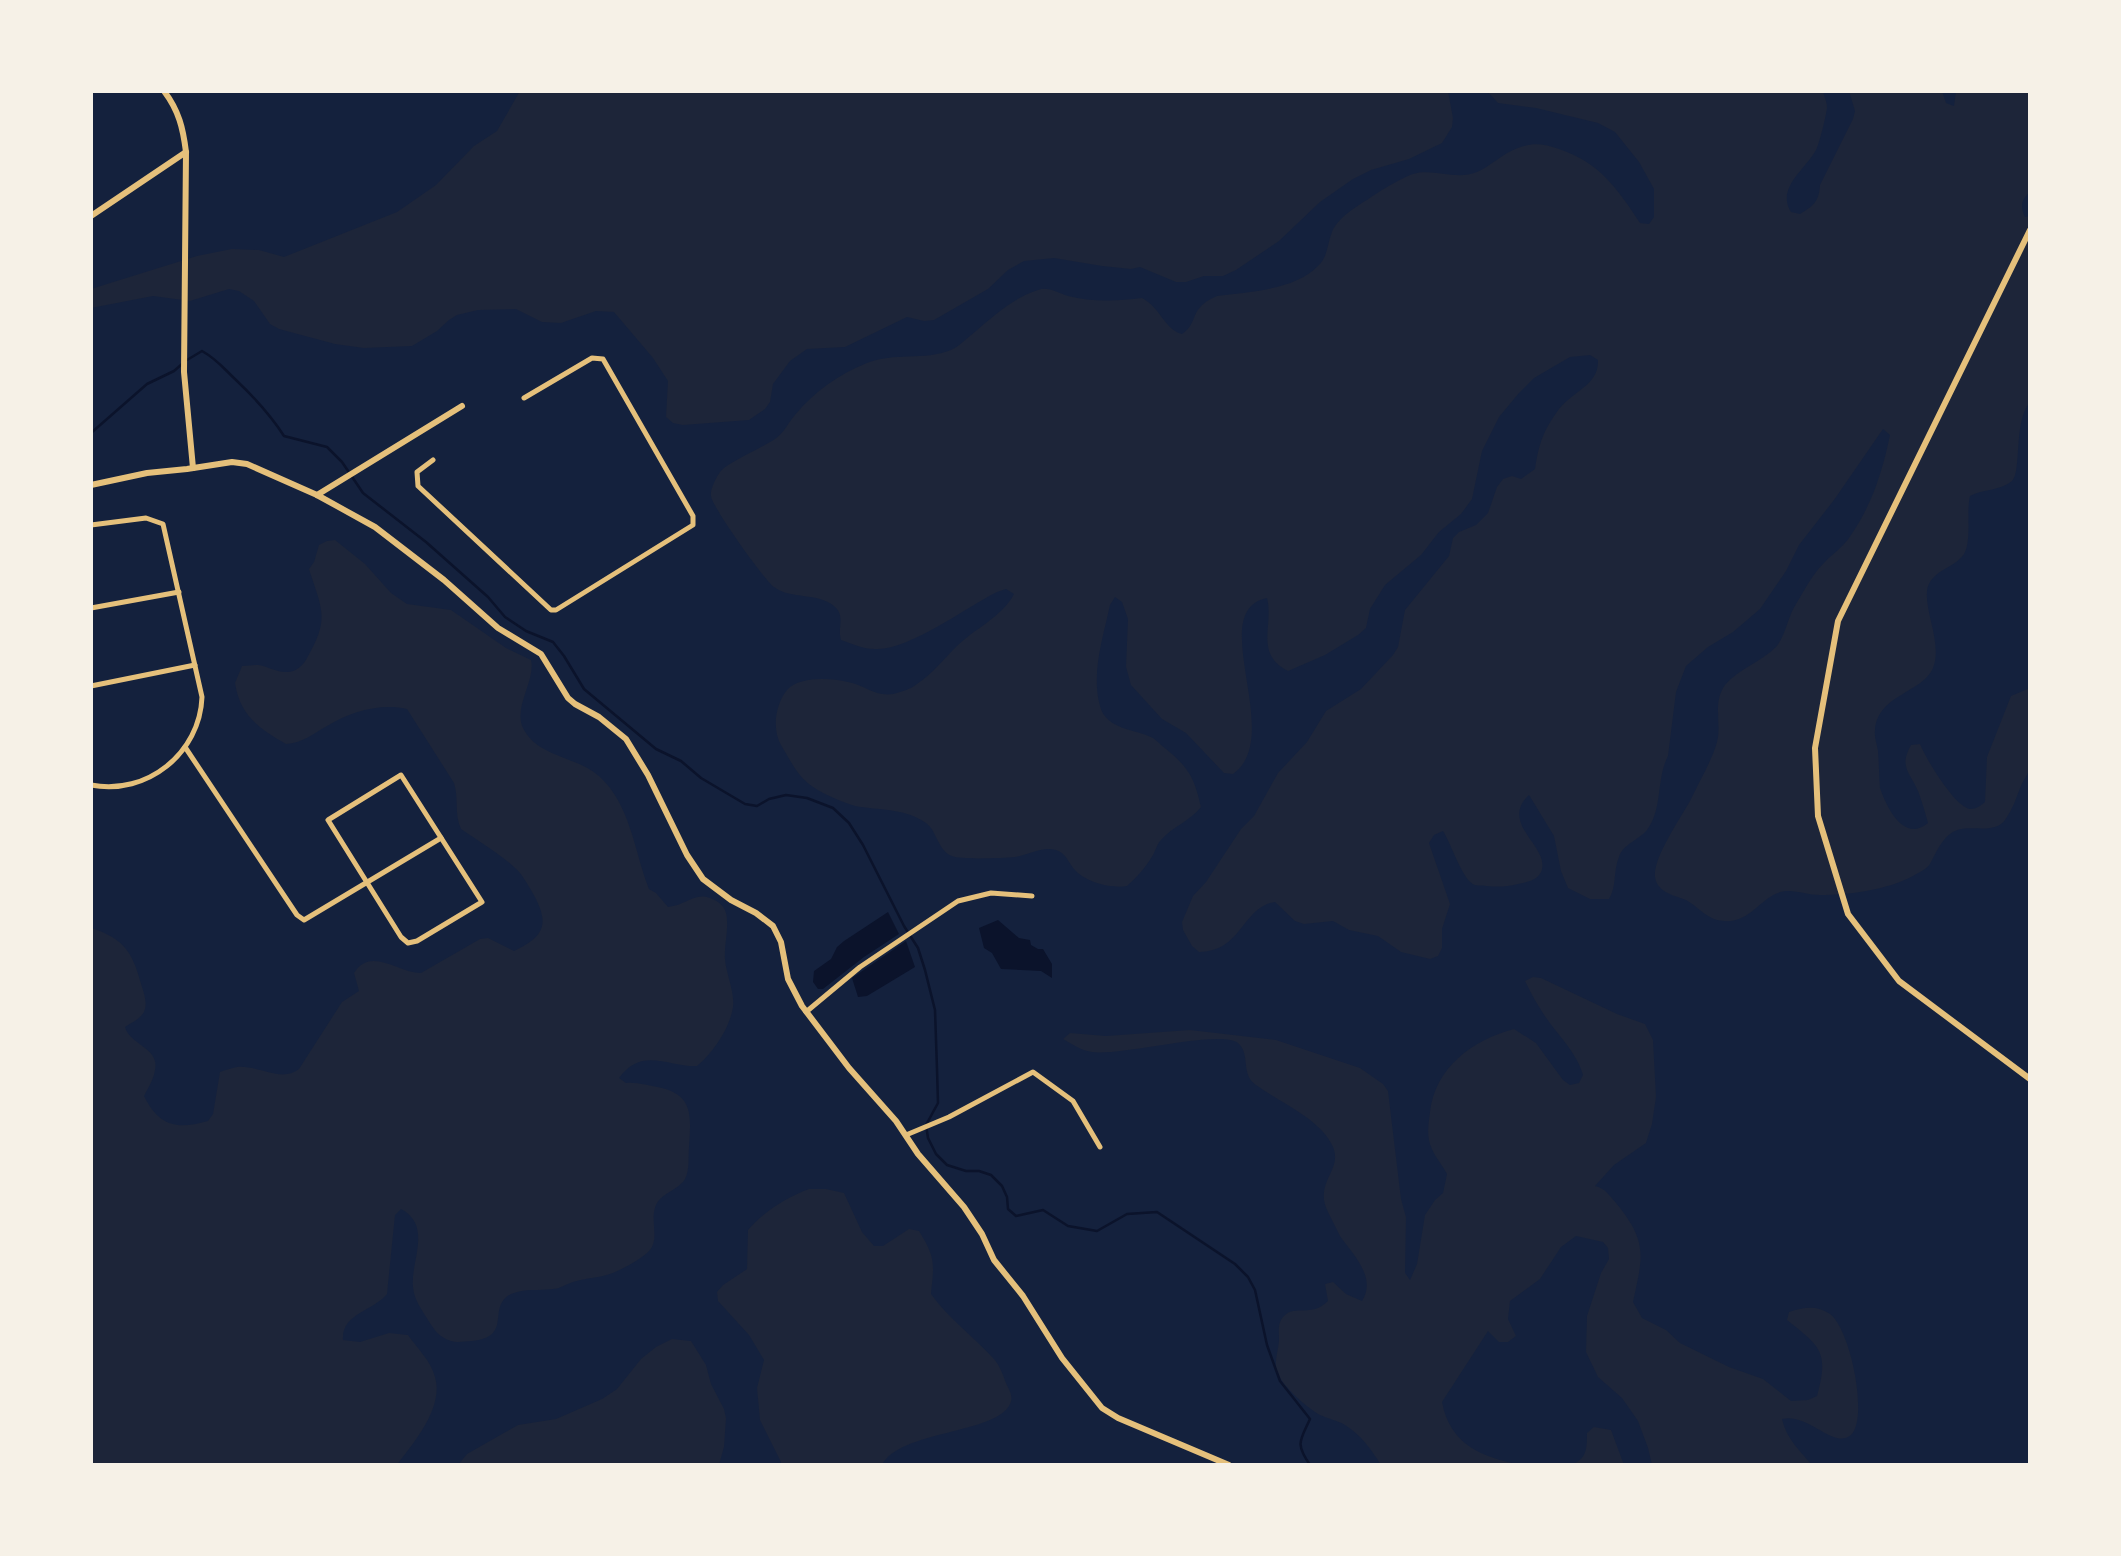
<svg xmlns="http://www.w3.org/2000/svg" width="2121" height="1556" viewBox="0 0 2121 1556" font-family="Signika,sans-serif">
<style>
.green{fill:#1d2539}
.water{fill:#0b132b}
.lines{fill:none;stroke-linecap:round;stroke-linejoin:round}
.stream{stroke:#0b132b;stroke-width:2.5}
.minor{stroke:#e5c07b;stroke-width:5}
.tertiary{stroke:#e5c07b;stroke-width:6}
</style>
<rect width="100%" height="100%" fill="#14213d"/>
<g class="green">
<polygon points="520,91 1448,91 1453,118 1452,127 1442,143 1409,159 1371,170 1353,179 1320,202 1279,241 1236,270 1223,276 1204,276 1186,282 1176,282 1140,267 1131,269 1102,266 1054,258 1024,261 1008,270 988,289 934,320 924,321 907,317 845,347 807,349 790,361 773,384 770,402 765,409 749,420 683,425 673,423 666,417 668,381 653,358 614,312 596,311 561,323 542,322 516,309 478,310 457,315 449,320 437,331 412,346 364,348 335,344 279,329 270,324 254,301 239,291 229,289 190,301 153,296 91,308 91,289 197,256 232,249 259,250 284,257 397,212 436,185 474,146 497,131"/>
<path d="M1487,91h336c1,5 4,11 4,16 0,6 -8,38 -11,43 -11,20 -40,38 -25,62l9,2c13,-8 19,-12 20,-29l33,-66 2,-8 -6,-20h93l4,12 8,3 2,-15h74v101c-9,8 -10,14 -5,25l5,-1v186c-17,20 -8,70 -18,79 -12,10 -29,8 -42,15 -4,15 2,45 -6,58 -10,15 -34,16 -37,37 -2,21 14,51 7,74 -8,28 -56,28 -59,65 -1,7 2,14 3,21 1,12 1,25 2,37 7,20 24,55 48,35 -3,-11 -6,-21 -10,-32 -9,-20 -19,-24 -7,-46l9,-1c6,15 35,63 50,65 7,0 10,-3 15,-7l2,-45 24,-61 19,-8c0,23 4,57 0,79 -1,7 -7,13 -9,19 -5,12 -8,23 -16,34 -11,15 -35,4 -50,11 -12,5 -19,22 -25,33 -3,5 -12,9 -17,12 -26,14 -64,19 -93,19 -11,0 -21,-4 -32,-4 -27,0 -36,37 -71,29 -13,-4 -20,-14 -31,-20 -10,-4 -26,-7 -30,-19 -8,-19 29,-68 37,-86 8,-17 19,-35 24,-53 5,-19 -5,-39 8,-57 13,-16 36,-23 51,-38 10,-12 12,-31 20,-43 8,-13 16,-29 27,-40 8,-9 19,-16 26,-26 23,-33 33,-65 41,-103l-7,-6 -49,71 -35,45 -13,26 -26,38 -27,23 -25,15 -22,19 -10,26 -8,64c-12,23 -5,53 -21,74 -8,10 -24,14 -28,27 -6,14 -2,29 -10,42h-19l-22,-11 -7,-17 -7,-35 -25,-41c-31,29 23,53 12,77 -4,9 -15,10 -23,12 -12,3 -20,3 -32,2 -3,-1 -7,0 -11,-1 -12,-3 -24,-42 -32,-54l-9,4 -5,8 21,61 -8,25v19l-4,8 -8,3 -29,-7 -23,-16 -29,-6 -16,-9 -29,3 -9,-3 -20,-19c-33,5 -33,50 -76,50l-7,-6 -9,-16 -1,-8 11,-26 13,-14 35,-53 13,-13 24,-43 29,-31 19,-31 35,-22 32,-34 5,-8 7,-37 44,-54 4,-18 6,-6 17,-7 12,-12 9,-26 6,-8 9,-3 9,3 14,-10c4,-26 8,-38 24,-60 14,-18 40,-24 39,-49l-8,-5 -20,2 -36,21 -15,15 -20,24 -17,34 -10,48 -11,15 -22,18 -18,23 -36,30 -15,24 -4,19 -8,7 -33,20 -37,16c-34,-17 -14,-46 -21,-73 -63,13 19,139 -34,176l-9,-1 -38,-40 -24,-14 -31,-34 -5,-18 2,-48 -6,-17 -7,-5 -5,8c-7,33 -19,68 -10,101 6,24 36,23 53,32 4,3 9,8 13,11 23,19 28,28 35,58 -11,14 -29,20 -40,33 -4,4 -5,10 -8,15 -7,12 -15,21 -26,31 -16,3 -42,-4 -53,-17 -6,-7 -8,-16 -18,-19 -14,-4 -27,5 -41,7 -11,1 -55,3 -63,-1 -14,-5 -15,-25 -26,-33 -20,-14 -43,-13 -65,-16 -9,-1 -17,-5 -25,-8 -34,-15 -37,-23 -55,-54 -9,-16 -6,-40 6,-55 13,-14 43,-12 61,-8 16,3 28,15 45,12 8,-2 18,-5 24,-10 16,-11 26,-24 39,-37 18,-18 46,-30 58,-53l-8,-5 -9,3c-30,15 -87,57 -119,57 -13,1 -25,-5 -37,-9 -4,-12 5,-24 -7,-34 -17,-14 -42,-6 -60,-19 -9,-6 -62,-80 -63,-91 -1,-7 5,-18 9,-24 8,-10 42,-24 55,-33 9,-6 13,-16 20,-24 19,-23 44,-41 72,-52 27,-11 57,-2 84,-13 9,-4 17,-13 25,-19 17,-15 39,-34 62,-41 10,-4 20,3 30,6 23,6 50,5 74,2 19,10 22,31 40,36 18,-12 5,-25 35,-38 31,-4 78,-6 101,-30 10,-9 9,-22 14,-34 5,-13 23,-25 35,-32 11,-8 34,-22 46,-26 21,-6 43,7 64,-2 14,-6 26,-19 41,-24 15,-6 26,-4 41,1 41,14 58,39 81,74l9,1 5,-7v-28l-15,-27 -24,-30 -17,-9 -62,-15 -38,-5z"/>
<path d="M335,540l30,24 26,29 16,11 44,6 55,38 25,12c5,20 -18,47 -8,68 14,29 53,28 76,48 32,29 35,75 50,113l7,4 12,14c21,-2 28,-19 50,-5 7,5 9,11 9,19 1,12 -3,25 -2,38 1,15 10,33 8,48 -3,21 -20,46 -36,59 -29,1 -55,-20 -78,12l7,5c11,-1 20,2 31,4 37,7 34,28 32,60 -1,10 1,23 -4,32 -7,12 -26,14 -30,29 -5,15 6,33 -8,45 -9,8 -26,17 -37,21 -12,4 -25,4 -37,8 -7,2 -13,7 -20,7 -14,2 -28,-1 -42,5 -25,13 3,43 -39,47 -7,0 -14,2 -21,0 -12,-4 -16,-10 -23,-21 -6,-10 -14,-20 -15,-33 -3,-25 20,-61 -12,-78l-6,6 -8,79c-14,17 -46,20 -44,46l17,2 29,-9 19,2c9,13 23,26 27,42 9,31 -21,65 -38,88h-306v-537c35,11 42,26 51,59 2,6 5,15 3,22 -2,9 -13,13 -20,18 5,18 35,21 30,43 -1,9 -7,18 -11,26 15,30 32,34 64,25l5,-7 7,-42c5,-2 12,-4 17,-5 22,-2 44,16 62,2l43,-67 17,-11 -5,-18c17,-27 44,0 67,0l59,-34 8,-1 26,13c34,-16 35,-30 17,-61 -5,-8 -9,-16 -16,-22 -16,-15 -37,-27 -54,-39 -7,-15 -2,-30 -7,-46l-47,-74c-28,-6 -56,3 -80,17 -14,8 -25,17 -41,18 -27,-16 -46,-28 -51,-61l7,-17c5,0 11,-1 16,-1 9,1 18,7 27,7 10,1 18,-6 22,-14 23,-40 15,-48 2,-89l5,-7 5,-17 8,-4z"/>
<path d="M1533,977l8,1 76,36 28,10 8,16 3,57 -4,27 -6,19 -32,22 -19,21c10,2 14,9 21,17 32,39 27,53 17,99l9,16 24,12 14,13 49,24 34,12 28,22 17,-1 9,-4c12,-44 4,-49 -30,-76l2,-8c15,-5 28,-7 41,2 20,14 39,104 21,121 -17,15 -43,-23 -69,-16 4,19 18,32 30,46h-160l-4,-17 -10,-27 -16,-23 -24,-21 -12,-25 1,-36 14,-43 8,-14 -1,-11 -5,-6 -27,-6 -15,11 -21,32 -30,22 -2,18 8,17 -8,6h-9l-11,-11 -46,71c8,43 40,55 79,63h-140c-10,-16 -20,-30 -36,-40 -8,-5 -17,-6 -25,-10 -13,-7 -42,-32 -44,-47 -1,-8 2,-18 3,-27 0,-9 -2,-18 5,-25 12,-12 27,2 44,-15l-3,-17 8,-2 13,12 16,7c15,-24 -9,-46 -22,-65 -4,-8 -8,-16 -12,-24 -15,-30 15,-41 5,-65 -12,-28 -54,-45 -77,-62 -16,-11 -5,-31 -18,-42 -17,-14 -115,13 -146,9 -10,-1 -20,-8 -29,-13l7,-6 36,3 84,-6 86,10 84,28 23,16 5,7 13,108 5,18 -1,56 5,7 7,-16 8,-49 10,-15 8,-7 4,-19c-6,-11 -16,-22 -18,-34 -2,-9 0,-19 1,-28 5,-44 42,-72 84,-83l22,14 27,37 7,5 9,-2 4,-8c-7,-25 -29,-43 -42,-65 -6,-9 -11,-19 -16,-29z"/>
<path d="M809,1189h17l18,4 18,39 12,14h9l26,-17 10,2c17,27 15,33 12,63 17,24 43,43 63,65 6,7 9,16 12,24 3,7 8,13 4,21 -13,30 -110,26 -128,61h-102l1,-3 -21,-42 -3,-32 7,-28 -15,-25 -31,-34 -1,-9 6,-7 24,-16 1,-39c17,-19 37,-32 61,-41z"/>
<polygon points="672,1339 691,1341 706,1365 711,1384 724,1409 726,1418 724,1447 719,1465 458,1465 467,1454 518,1425 556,1419 602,1399 617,1389 641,1359 656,1347"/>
<path d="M1594,1427l17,3 13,35h-54c17,-5 17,-17 17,-32z"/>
</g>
<g class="water">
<polygon points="888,912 899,934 864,957 823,989 818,989 813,982 814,971 831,959 837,947 844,941"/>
<polygon points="998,920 1019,938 1030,940 1031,945 1038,949 1043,949 1052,964 1052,978 1041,971 1001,969 992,953 984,948 979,928"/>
<polygon points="906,941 915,967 867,996 858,997 852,978"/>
</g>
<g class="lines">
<g class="stream">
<path d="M187,360l15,-9c16,9 21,17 34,29 19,18 34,34 48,56l43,11 15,15 21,31 63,49 62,55 17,20 21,14 27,11 11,14 20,33 72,60 25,12 20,17 44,26 12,2 12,-7 17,-4 21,3 26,10 16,15 14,22 41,81 14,22 7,22 10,40 2,59 1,34 -12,22 2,13 8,16 11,11 19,6h13l12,4 11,11 5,11 1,12 8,7 27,-6 25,16 29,5 30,-17 30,-2 78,52 13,13 7,13 12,55 13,36 30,38c-10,22 -15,24 0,46"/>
<polyline points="91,433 147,384 174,371 182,364"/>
</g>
<g class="minor">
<polyline points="433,460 417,472 418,486 551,610 556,610 693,525 693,516 603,359 592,358 524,398"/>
<path d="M91,525l55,-7 17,6 39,173c-2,56 -55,99 -111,88"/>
<polyline points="91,608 179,592"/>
<polyline points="91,686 195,665"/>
<polyline points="185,747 297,915 304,920 441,838"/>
<polygon points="401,775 482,902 417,941 408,943 401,937 328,820"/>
<polyline points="806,1012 860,967 958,901 991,893 1032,896"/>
<polyline points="906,1135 949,1117 1033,1072 1073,1101 1100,1147"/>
</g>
<g class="tertiary">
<path d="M164,91c15,20 19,37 22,61l-2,220 9,96"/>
<polyline points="91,216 186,152"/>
<polyline points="2030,230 1838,621 1815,748 1818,816 1848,914 1899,981 2030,1079"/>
<polyline points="91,485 147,473 187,469 232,462 247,464 317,495 375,527 444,580 498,628 541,654 568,698 575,704 599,717 626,739 648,775 687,855 703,879 731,900 756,913 773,926 781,942 788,979 802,1006 849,1068 896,1121 918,1154 964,1207 982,1234 994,1260 1023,1296 1062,1358 1102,1408 1118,1418 1229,1465"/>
<polyline points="317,495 462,406"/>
</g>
</g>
<rect width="2121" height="1556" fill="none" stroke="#f6f1e7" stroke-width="186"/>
</svg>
